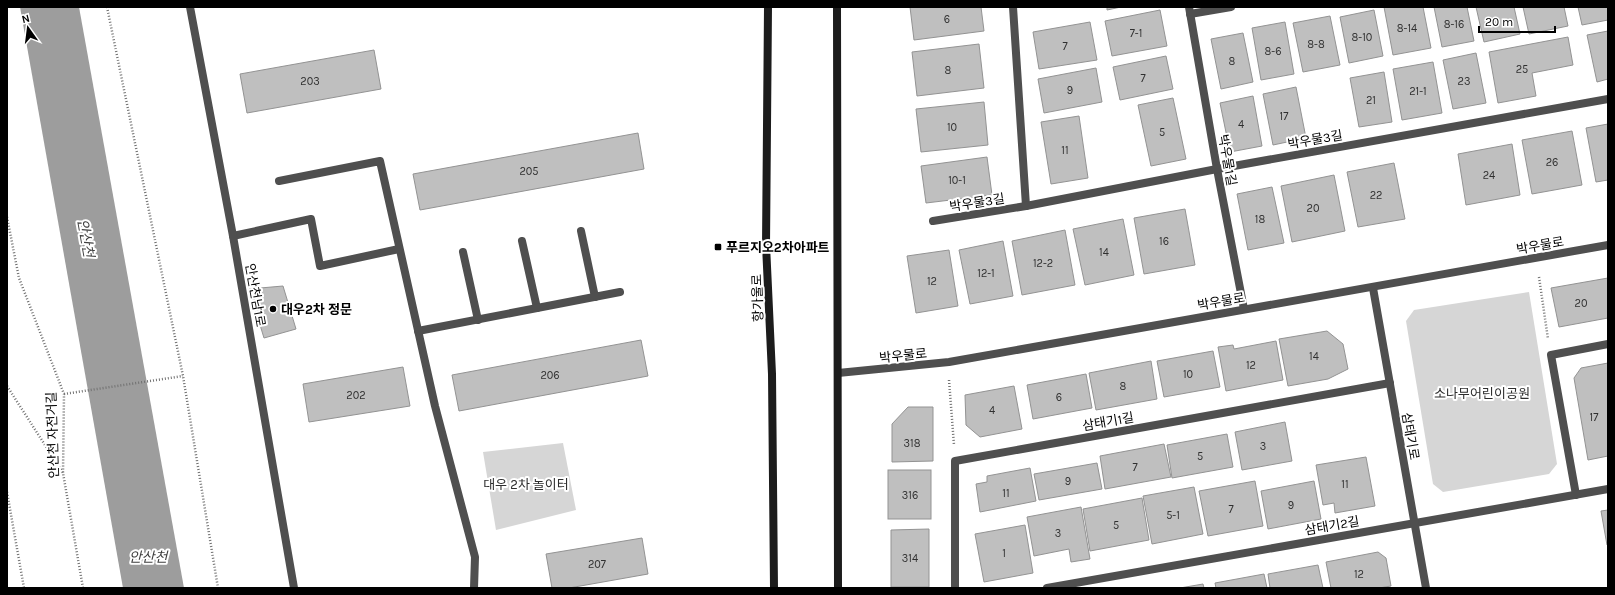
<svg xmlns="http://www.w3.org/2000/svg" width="1615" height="595" viewBox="0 0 1615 595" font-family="Karla,'Noto Sans KR',sans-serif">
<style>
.green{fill:#d6d6d6}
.water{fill:#9d9d9d}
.building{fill:#bfbfbf;stroke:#939393}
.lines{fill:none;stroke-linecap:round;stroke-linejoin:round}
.path{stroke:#717171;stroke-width:2.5;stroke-dasharray:1 2;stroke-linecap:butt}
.service{stroke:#4f4f4f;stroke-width:8}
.minor{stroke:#4f4f4f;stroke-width:8}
.tertiary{stroke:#4f4f4f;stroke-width:8}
.secondary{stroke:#1c1c1c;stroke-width:8}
.poi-dot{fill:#000;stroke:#fff;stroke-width:1.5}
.labels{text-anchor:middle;stroke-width:4;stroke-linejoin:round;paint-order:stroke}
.number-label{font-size:11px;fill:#303030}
.street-label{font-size:13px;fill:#000;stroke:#fff}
.poi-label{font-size:13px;font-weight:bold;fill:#000;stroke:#fff;text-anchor:start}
.park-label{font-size:13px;fill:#2d2d2d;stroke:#fff}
.water-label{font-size:14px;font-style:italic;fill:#3e3e3e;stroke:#fff}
</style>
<rect width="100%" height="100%" fill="#fff"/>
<g class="green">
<polygon points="1529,292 1557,464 1549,474 1443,492 1433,484 1406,321 1414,310"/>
<polygon points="563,443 576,510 496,530 483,452"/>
</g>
<polygon class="water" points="20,7 79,7 184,588 123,588"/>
<g class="building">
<polygon points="910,7 981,7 984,31 914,40"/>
<polygon points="1107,7 1121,7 1107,10"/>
<polygon points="1384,7 1423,7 1431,48 1393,55"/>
<polygon points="1434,7 1467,7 1474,41 1442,47"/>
<polygon points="1476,7 1514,7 1520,34 1484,42"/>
<polygon points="1523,7 1564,7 1568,26 1529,34"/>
<polygon points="1578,7 1608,7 1608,20 1582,25"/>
<polygon points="1160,10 1167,46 1112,56 1105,21"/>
<polygon points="1374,10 1383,56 1349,63 1340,17"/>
<polygon points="1330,16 1340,65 1303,72 1293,23"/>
<polygon points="1090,22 1097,60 1039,69 1033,32"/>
<polygon points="1285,22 1294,74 1261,80 1252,28"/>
<polygon points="1608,31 1608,79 1597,82 1587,35"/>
<polygon points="1243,33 1253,82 1221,89 1211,39"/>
<polygon points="1568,37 1573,65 1532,73 1536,96 1498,103 1489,52"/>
<polygon points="979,44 984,88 917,96 912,52"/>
<polygon points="374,50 381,89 247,113 240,74"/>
<polygon points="1476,53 1486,103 1453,109 1443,60"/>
<polygon points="1166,56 1173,89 1120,100 1113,67"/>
<polygon points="1433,62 1442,113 1402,120 1393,69"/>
<polygon points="1096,68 1102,102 1044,113 1038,79"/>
<polygon points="1384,72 1392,122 1359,127 1350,78"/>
<polygon points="1296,87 1306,138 1273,145 1263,94"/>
<polygon points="1253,96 1262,146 1230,152 1220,103"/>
<polygon points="1173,98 1186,159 1151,166 1138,105"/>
<polygon points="984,102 988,145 921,152 916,109"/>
<polygon points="1079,116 1088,178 1051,184 1041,122"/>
<polygon points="1608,124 1608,180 1596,182 1586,128"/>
<polygon points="1572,131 1582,185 1532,194 1522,140"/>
<polygon points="638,133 644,169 420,210 413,174"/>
<polygon points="1512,144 1520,195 1466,205 1458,154"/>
<polygon points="987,157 992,195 926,203 921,166"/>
<polygon points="1394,163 1405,219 1358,227 1347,172"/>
<polygon points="1334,175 1345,231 1292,242 1281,186"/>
<polygon points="1272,187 1284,243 1248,250 1237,194"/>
<polygon points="1185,209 1195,265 1144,274 1134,218"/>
<polygon points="1123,219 1134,275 1085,285 1073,229"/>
<polygon points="1065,230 1075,285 1022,295 1012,241"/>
<polygon points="1003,241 1013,296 970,304 959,250"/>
<polygon points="949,250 958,306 916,313 907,256"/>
<polygon points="1608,278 1608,318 1559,327 1551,288"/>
<polygon points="283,286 296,329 264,338 249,289"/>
<polygon points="1327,331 1343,344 1348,369 1328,379 1288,386 1279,339"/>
<polygon points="641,340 648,376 459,411 452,375"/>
<polygon points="1276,341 1283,380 1226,391 1218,347 1233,345 1234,349"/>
<polygon points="1213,351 1220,387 1164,397 1157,361"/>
<polygon points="1151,361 1157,399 1096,410 1089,373"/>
<polygon points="1608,363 1608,456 1588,460 1574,378 1581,368"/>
<polygon points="403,367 410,406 309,422 303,384"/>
<polygon points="1086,374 1092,408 1033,419 1027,385"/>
<polygon points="1014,386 1022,429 980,437 966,425 965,395"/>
<polygon points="908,407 933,407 933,461 892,462 892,424"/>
<polygon points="1285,422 1292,461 1242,470 1235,432"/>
<polygon points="1227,434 1233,467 1172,478 1167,445"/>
<polygon points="1164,444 1171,477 1105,489 1100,456"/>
<polygon points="1366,457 1375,506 1335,513 1334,503 1323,505 1316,465"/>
<polygon points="1097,463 1102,489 1039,500 1034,474"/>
<polygon points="1030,468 1036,501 980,512 976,484 987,482 987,476"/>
<rect x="888" y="470" width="43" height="49"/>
<polygon points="1255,481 1263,526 1208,536 1199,491"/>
<polygon points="1314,481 1321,519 1268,529 1261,491"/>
<polygon points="1194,487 1203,534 1152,544 1143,496"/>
<polygon points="1142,498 1149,540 1090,551 1083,509"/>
<polygon points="1081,507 1090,559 1071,562 1069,549 1034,556 1027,517"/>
<polygon points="1608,510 1608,545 1607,545 1601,511"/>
<polygon points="1025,525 1033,573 984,582 975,534"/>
<polygon points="929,529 929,587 891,587 891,530"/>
<polygon points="642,538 648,574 569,588 552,588 546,554"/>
<polygon points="1378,552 1386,558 1391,586 1379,588 1331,588 1326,562"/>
<polygon points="1318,565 1323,588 1270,588 1268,574"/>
<polygon points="1264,574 1267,588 1216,588 1215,583"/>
<polygon points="1203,584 1204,588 1180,588"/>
</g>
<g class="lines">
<g class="path">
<polyline points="107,7 183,376 218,588"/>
<polyline points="7,217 19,278 64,394 63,473 83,588"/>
<polyline points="1539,277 1548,339"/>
<polyline points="949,380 954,445"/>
<polyline points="7,386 63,473"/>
<polyline points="64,394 183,376"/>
<polyline points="7,492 24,588"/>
</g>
<g class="service">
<polyline points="279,181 380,161 435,406 475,557 474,588"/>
<polyline points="581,231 595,297"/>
<polyline points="233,236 311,219 320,266 399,249"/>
<polyline points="522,241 537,308"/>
<polyline points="463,252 478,320"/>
<polyline points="418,331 620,292"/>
</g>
<g class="minor">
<polyline points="1013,7 1026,206"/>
<polyline points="1189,7 1217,169 1244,309"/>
<polyline points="1190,14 1231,7"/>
<polyline points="933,221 1026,206 1217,169 1608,99"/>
<polyline points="1576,495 1551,355 1608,344"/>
<polyline points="955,588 955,461 1390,383"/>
<polyline points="1047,588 1608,489"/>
</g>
<g class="tertiary">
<polyline points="190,7 233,236 294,588"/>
<polyline points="1373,288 1426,588"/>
<polyline points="838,373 949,362 1608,245"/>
</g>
<g class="secondary">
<polyline points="768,7 766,245 772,374 774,588"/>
<polyline points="837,7 838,588"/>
</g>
</g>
<g class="poi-dot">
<rect x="714" y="243" width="8" height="8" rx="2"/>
<circle cx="273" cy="309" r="4"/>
</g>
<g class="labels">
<g class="number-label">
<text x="947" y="23">6</text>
<text x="1454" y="28">8-16</text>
<text x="1407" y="32">8-14</text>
<text x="1136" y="37">7-1</text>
<text x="1362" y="41">8-10</text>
<text x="1316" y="48">8-8</text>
<text x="1065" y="50">7</text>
<text x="1273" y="55">8-6</text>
<text x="1232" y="65">8</text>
<text x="1522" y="73">25</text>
<text x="948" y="74">8</text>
<text x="1143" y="82">7</text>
<text x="310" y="85">203</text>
<text x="1464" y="85">23</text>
<text x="1070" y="94">9</text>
<text x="1418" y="95">21-1</text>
<text x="1371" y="104">21</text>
<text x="1284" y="120">17</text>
<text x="1241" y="128">4</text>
<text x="952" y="131">10</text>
<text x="1162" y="136">5</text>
<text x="1065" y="154">11</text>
<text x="1552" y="166">26</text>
<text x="529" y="175">205</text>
<text x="1489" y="179">24</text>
<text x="957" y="184">10-1</text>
<text x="1376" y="199">22</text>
<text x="1313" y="212">20</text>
<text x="1260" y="223">18</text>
<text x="1164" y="245">16</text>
<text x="1104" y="256">14</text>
<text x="1043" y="267">12-2</text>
<text x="986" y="277">12-1</text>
<text x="932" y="285">12</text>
<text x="1581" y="307">20</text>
<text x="1314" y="360">14</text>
<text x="1251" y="369">12</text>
<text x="1188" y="378">10</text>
<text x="550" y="379">206</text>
<text x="1123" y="390">8</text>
<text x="356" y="399">202</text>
<text x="1059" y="401">6</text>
<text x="992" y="414">4</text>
<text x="1594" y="421">17</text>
<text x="912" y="447">318</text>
<text x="1263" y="450">3</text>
<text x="1200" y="460">5</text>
<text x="1135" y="471">7</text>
<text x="1068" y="485">9</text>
<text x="1345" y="488">11</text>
<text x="1006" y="497">11</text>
<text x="910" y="499">316</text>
<text x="1291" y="509">9</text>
<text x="1231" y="513">7</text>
<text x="1173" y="519">5-1</text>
<text x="1116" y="529">5</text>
<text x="1058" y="537">3</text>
<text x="1004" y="557">1</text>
<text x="910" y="562">314</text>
<text x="597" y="568">207</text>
<text x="1359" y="578">12</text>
</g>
<g class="street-label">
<text transform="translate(1315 139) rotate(-10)" y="5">박우물3길</text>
<text transform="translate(1228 160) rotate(80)" y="5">박우물1길</text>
<text transform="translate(977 202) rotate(-9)" y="5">박우물3길</text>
<text transform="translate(1540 245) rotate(-10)" y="5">박우물로</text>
<text transform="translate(256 295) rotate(80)" y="5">안산천남1로</text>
<text transform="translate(757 298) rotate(-92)" y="5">항가울로</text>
<text transform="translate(1221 301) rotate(-10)" y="5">박우물로</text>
<text transform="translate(903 355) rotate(-6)" y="5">박우물로</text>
<text transform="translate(1108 421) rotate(-10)" y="5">삼태기1길</text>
<text transform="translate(52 435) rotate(-92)" y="5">안산천 자전거길</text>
<text transform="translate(1411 436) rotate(80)" y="5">삼태기로</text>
<text transform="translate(1332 525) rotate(-10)" y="5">삼태기2길</text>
</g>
<g class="poi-label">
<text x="726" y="252">푸르지오2차아파트</text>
<text x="281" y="314">대우2차 정문</text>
</g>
<g class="park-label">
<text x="1482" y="398">소나무어린이공원</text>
<text x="526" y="489">대우 2차 놀이터</text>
</g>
<g class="water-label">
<text transform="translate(86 238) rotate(80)" y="5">안산천</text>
<text x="148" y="562">안산천</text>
</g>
</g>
<rect width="1615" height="595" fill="none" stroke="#000000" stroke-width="16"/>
<g transform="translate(28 28) rotate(346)" stroke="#ffffff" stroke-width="3" paint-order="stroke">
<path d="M0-3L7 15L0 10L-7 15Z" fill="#000000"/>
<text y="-6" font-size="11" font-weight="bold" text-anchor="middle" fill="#000000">N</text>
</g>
<path d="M1479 26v6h76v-6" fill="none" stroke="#000000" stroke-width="2"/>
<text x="1485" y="26" font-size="12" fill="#000000" stroke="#ffffff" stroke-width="3" paint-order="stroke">20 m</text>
</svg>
